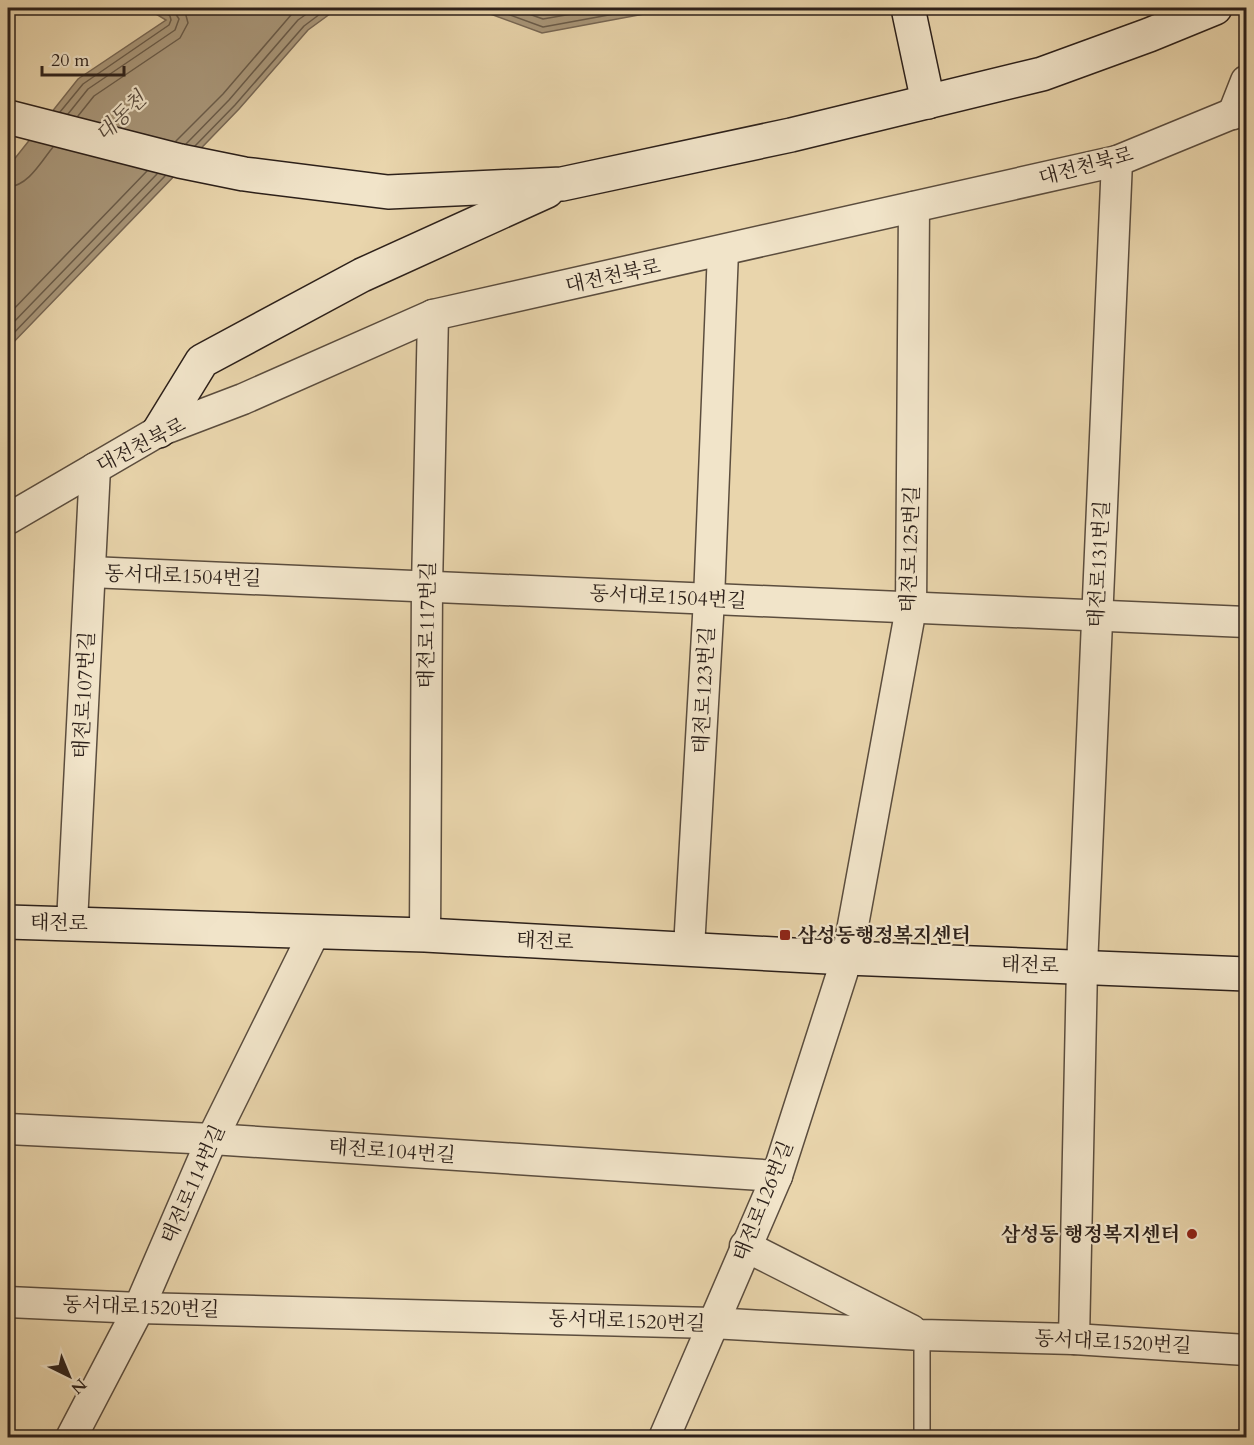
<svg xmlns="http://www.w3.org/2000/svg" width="1254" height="1445" viewBox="0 0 1254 1445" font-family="Cardo,'Noto Serif KR',serif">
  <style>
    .water { fill: #a9977a; stroke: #776754; stroke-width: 1.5 }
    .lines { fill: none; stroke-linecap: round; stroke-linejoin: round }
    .shore { stroke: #6a5c4a; stroke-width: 1.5 }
    .lane-casing { stroke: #5b4d3e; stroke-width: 18 }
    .street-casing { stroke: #5b4d3e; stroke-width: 33 }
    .secondary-casing { stroke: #2c201a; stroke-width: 36 }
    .lane { stroke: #f1e4c9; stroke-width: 15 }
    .street { stroke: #f1e4c9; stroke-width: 30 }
    .secondary { stroke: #f1e4c9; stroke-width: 33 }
    .poi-dot { fill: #8f2418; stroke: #f1e4c9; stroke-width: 2 }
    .labels { text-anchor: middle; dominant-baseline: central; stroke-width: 4.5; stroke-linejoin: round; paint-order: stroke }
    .street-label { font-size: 20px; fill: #2c201a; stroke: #f1e4c9 }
    .poi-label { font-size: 20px; font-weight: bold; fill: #2c201a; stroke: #f1e4c9; text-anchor: start }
    .water-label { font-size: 21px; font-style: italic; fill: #584a3c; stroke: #f1e4c9 }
  </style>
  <rect width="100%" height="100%" fill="#e9d5ac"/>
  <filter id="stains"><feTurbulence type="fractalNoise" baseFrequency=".00333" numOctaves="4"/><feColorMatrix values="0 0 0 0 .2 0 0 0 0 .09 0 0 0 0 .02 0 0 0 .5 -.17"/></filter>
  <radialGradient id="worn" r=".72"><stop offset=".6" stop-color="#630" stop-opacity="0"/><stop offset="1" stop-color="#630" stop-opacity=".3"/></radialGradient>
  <g class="water">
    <path d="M 146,8 L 338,8 L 308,30 L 239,109 L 8,348 L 8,167 L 78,79 L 166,20 Z"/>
    <path d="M 474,8 L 825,8 L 808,13 L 671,9 L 542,33 Z"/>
  </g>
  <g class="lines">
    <g class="shore">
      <path d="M 491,8 L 543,27 L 647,8"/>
      <path d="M 512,8 L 543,19 L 606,8"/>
      <path d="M 60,112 L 83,84 L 169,25 L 171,20 L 170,16 L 158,8"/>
      <path d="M 68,114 L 88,89 L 175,30 L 179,19 L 172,8"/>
      <path d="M 78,116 L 94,96 L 180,38 L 188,23 L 184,8"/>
      <path d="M 176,141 L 223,94 L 291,15 L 300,8"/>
      <path d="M 186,144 L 229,100 L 298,20 L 315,8"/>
      <path d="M 195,146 L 235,105 L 304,26 L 328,8"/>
      <path d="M 8,187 C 28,186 41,162 53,147"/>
      <path d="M 8,315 L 147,171"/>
      <path d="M 8,328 L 157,174"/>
      <path d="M 8,339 L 165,176"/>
    </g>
    <defs>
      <path id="lane" d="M 922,1335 L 922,1438"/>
      <g id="street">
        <path d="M 1233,114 L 1246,81"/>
        <path d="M 8,519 L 159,431 L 243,399 L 433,315 L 1117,161 L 1246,108"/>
        <path d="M 90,572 L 1246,622"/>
        <path d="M 72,923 L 95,468"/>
        <path d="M 425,935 L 427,587 L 433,315"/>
        <path d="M 689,948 L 709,599 L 723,251"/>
        <path d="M 8,1129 L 212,1139 L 777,1176"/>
        <path d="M 745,1246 L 911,1330"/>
        <path d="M 8,1302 L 139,1308 L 712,1323 L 922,1335 L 1074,1339 L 1246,1350"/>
        <path d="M 1074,1339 L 1082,967 L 1117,161"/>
        <path d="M 71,1438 L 139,1308 L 212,1139 L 315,931"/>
        <path d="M 664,1438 L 777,1176 L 847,958 L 911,608 L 914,207"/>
      </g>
      <g id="secondary">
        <path d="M 908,8 L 928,102"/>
        <path d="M 8,117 L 180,161 L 244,174 L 388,192 L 562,184 L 791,135 L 1042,74 L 1149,35 L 1215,8"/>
        <path d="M 159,431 L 202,361 L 362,275 L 547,191"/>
        <path d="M 8,922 L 425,935 L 847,958 L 1246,974"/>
      </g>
    </defs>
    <use href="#lane" class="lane-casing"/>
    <use href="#street" class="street-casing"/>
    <use href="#secondary" class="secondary-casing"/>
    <use href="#lane" class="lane"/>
    <use href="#street" class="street"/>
    <use href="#secondary" class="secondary"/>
  </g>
  <g class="poi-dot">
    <rect x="779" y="929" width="12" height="12" rx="3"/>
    <circle cx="1192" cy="1234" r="6"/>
  </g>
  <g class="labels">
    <g class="street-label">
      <text transform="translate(1086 166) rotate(-15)">대전천북로</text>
      <text transform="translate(613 276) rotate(-12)">대전천북로</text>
      <text transform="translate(141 445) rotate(-27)">대전천북로</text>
      <text transform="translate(910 549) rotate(-88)">태전로125번길</text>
      <text transform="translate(1099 564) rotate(-87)">태전로131번길</text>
      <text transform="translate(183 576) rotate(2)">동서대로1504번길</text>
      <text transform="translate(668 597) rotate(3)">동서대로1504번길</text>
      <text transform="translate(427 625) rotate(-89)">태전로117번길</text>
      <text transform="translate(704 690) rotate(-87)">태전로123번길</text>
      <text transform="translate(84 695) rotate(-87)">태전로107번길</text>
      <text transform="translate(59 923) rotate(1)">태전로</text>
      <text transform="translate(545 941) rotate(3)">태전로</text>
      <text transform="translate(1030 965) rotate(2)">태전로</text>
      <text transform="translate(392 1151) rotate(4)">태전로104번길</text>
      <text transform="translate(193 1184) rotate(-66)">태전로114번길</text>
      <text transform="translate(763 1201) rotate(-68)">태전로126번길</text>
      <text transform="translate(141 1307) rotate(2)">동서대로1520번길</text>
      <text transform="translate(627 1321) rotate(2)">동서대로1520번길</text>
      <text transform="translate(1113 1342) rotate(3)">동서대로1520번길</text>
    </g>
    <g class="poi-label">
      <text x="797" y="935">삼성동행정복지센터</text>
      <text x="1180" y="1234" text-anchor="end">삼성동 행정복지센터</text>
    </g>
    <g class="water-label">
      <text transform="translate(121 117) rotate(-44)">대동천</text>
    </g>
  </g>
  <rect width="1254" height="1445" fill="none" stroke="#e9d5ac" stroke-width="30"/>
  <rect x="9" y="9" width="1236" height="1427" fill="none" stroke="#2c201a" stroke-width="3"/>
  <rect x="15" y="15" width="1224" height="1415" fill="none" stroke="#2c201a" stroke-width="1.5"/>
  <g transform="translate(69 1376) rotate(137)" stroke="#f1e4c9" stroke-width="4.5" paint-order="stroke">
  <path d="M0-4.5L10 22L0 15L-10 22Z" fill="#2c201a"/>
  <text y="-9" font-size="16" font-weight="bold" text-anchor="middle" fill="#2c201a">N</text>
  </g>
  <path d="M42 66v9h82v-9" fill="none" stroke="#2c201a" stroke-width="3"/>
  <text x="51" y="66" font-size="18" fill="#2c201a" stroke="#f1e4c9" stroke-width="4.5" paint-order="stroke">20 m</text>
  <rect width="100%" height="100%" filter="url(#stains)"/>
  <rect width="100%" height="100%" fill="url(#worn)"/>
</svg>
